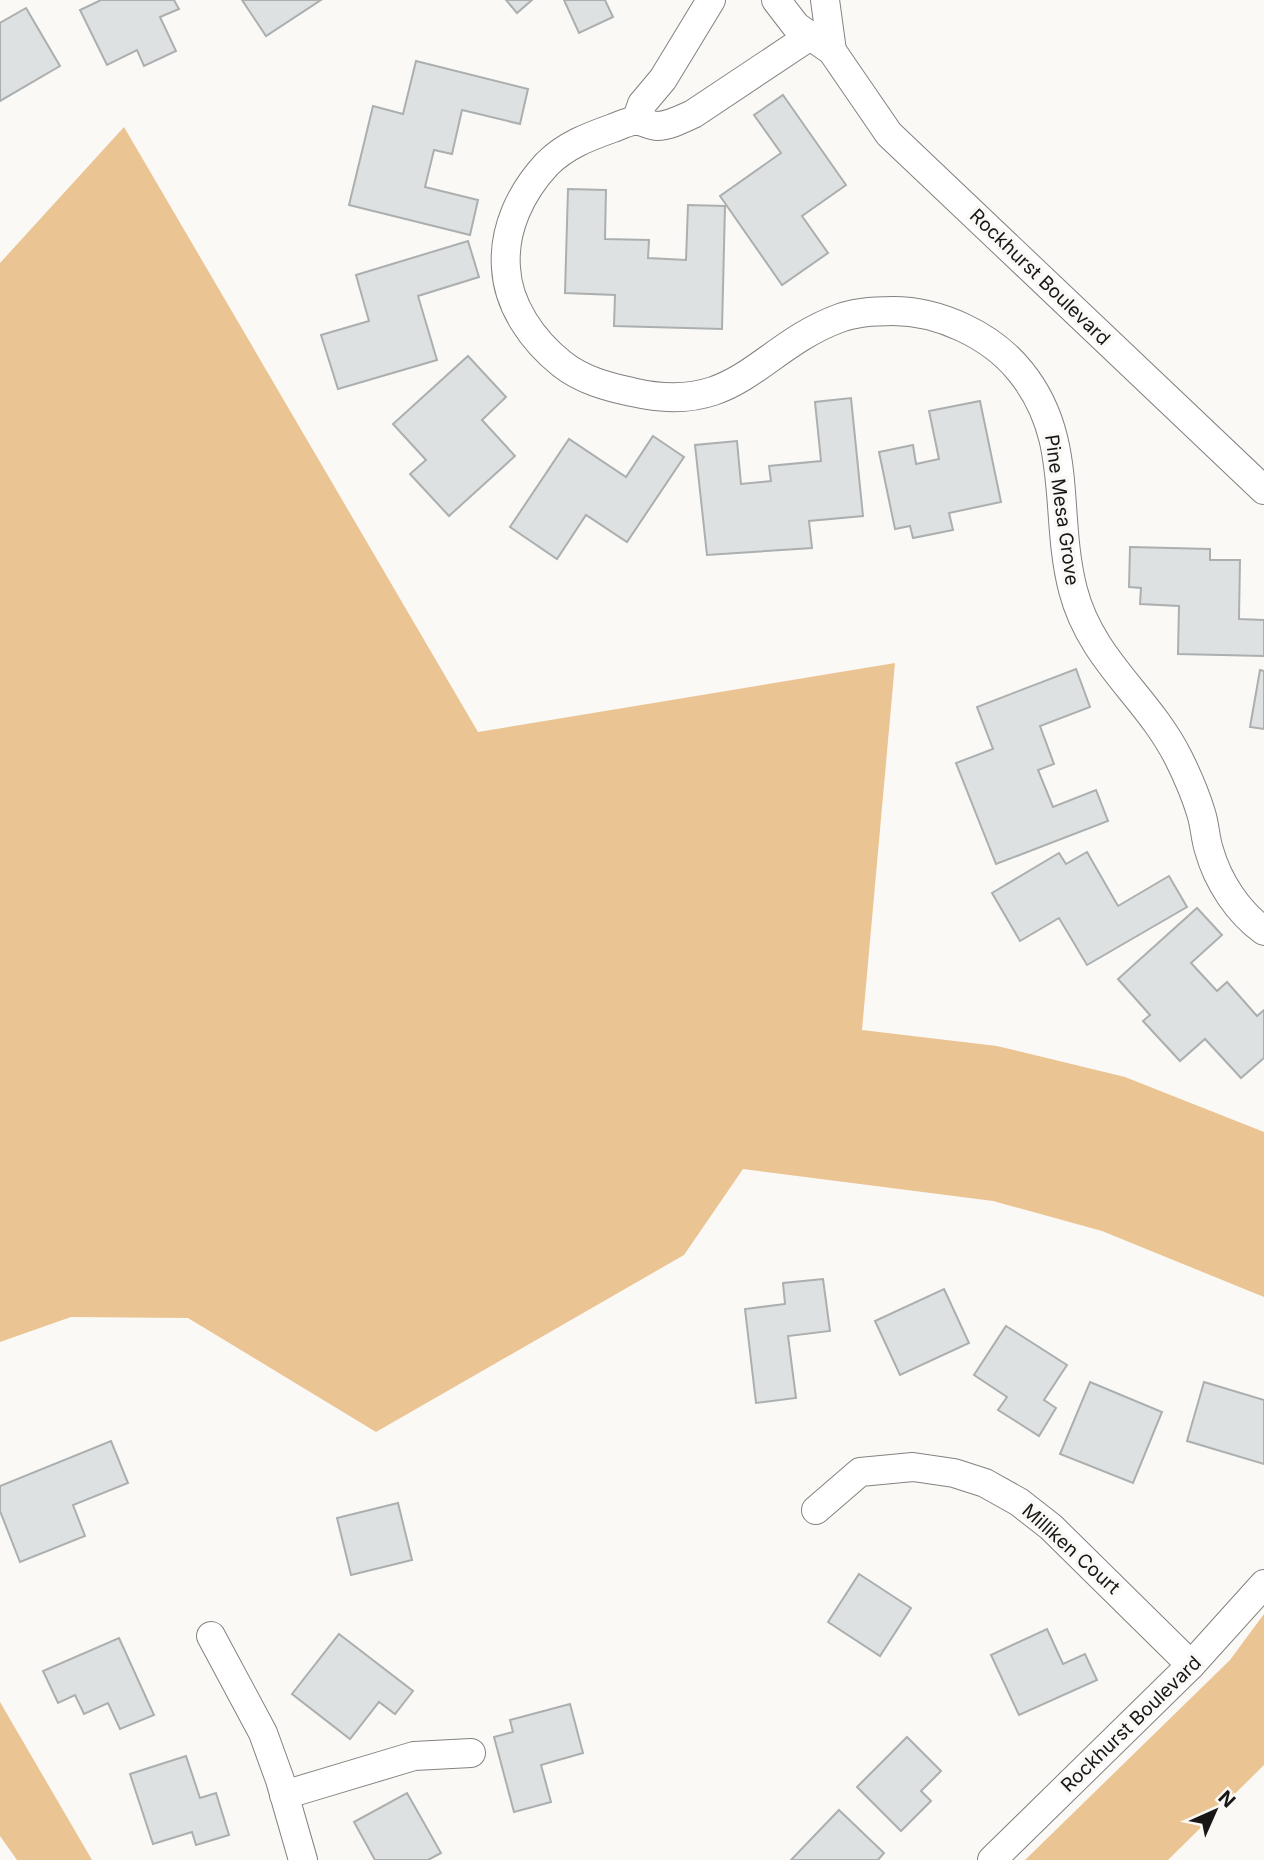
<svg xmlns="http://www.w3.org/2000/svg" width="1264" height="1860" viewBox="0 0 1264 1860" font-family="Inter,sans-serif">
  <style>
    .green { fill: #ebc494 }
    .building { fill: #dde1e1; stroke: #abafaf; stroke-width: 2 }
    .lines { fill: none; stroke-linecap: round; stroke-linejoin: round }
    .minor-casing { stroke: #848280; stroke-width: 30 }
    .minor { stroke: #fff; stroke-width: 28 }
    .labels { text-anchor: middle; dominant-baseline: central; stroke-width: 7; stroke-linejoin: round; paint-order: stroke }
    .street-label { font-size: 19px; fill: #181716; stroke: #fbf9f6 }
  </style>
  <rect width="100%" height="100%" fill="#fbf9f6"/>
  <g class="green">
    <path d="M 124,127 L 478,732 L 895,663 L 862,1030 L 997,1046 L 1125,1077 L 1264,1132 L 1264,1297 L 1102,1231 L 993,1201 L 743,1169 L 684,1255 L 376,1432 L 188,1318 L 71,1317 L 0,1342 L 0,263 Z"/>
    <path d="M 1264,1614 L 1264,1765 L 1168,1860 L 1025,1860 L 1230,1660 Z"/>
    <path d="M 0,1702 L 92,1860 L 17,1860 L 0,1836 Z"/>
  </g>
  <g class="building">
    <path d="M 101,0 L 174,0 L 179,9 L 160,17 L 176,51 L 144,66 L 137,50 L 107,65 L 80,10 Z"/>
    <path d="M 242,0 L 321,0 L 266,36 Z"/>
    <path d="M 506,0 L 532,0 L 517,13 Z"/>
    <path d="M 564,0 L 605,0 L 613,17 L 579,33 Z"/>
    <path d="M 26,8 L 60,66 L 0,101 L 0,23 Z"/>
    <path d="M 416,61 L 528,89 L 520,124 L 462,110 L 452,154 L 434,150 L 425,187 L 478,200 L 470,235 L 349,205 L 373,106 L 403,114 Z"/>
    <path d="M 783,95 L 846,185 L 802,216 L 828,253 L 782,285 L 720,196 L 781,153 L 754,115 Z"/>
    <path d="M 568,189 L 606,190 L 605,239 L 649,240 L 648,258 L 686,260 L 688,205 L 725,206 L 722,329 L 614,326 L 615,295 L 565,293 Z"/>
    <path d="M 468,241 L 479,277 L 418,296 L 437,360 L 338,389 L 321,335 L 369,321 L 356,275 Z"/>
    <path d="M 468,356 L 506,397 L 482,420 L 515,456 L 449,516 L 410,474 L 426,460 L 393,424 Z"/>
    <path d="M 851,398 L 863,516 L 809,521 L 812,548 L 707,555 L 695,445 L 737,441 L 741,484 L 771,481 L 769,466 L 821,461 L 815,402 Z"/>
    <path d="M 980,401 L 1001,502 L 949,513 L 953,530 L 913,538 L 910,526 L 895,529 L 879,452 L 913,445 L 916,464 L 939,459 L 929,411 Z"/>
    <path d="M 653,436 L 684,457 L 627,542 L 586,515 L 557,559 L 510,527 L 569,439 L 626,477 Z"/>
    <path d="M 1130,547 L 1210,549 L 1210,560 L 1240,560 L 1239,619 L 1264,620 L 1264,656 L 1178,654 L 1179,606 L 1140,604 L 1141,588 L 1129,587 Z"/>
    <path d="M 1076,669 L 1090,707 L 1040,726 L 1054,764 L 1038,770 L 1053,807 L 1096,790 L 1108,821 L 996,864 L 956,763 L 993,749 L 977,707 Z"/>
    <path d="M 1260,670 L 1264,671 L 1264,729 L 1250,727 Z"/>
    <path d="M 1087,852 L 1118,906 L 1169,876 L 1187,907 L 1087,965 L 1059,918 L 1020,941 L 992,893 L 1059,853 L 1066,864 Z"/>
    <path d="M 1197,908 L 1222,935 L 1191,963 L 1217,991 L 1227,982 L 1257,1016 L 1264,1010 L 1264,1058 L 1241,1078 L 1205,1039 L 1180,1061 L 1143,1021 L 1150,1015 L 1118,979 Z"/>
    <path d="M 823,1279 L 830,1331 L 788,1336 L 796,1398 L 756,1403 L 745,1309 L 785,1304 L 783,1283 Z"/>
    <path d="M 944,1289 L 969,1343 L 900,1375 L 875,1321 Z"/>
    <path d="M 1006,1326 L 1067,1365 L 1044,1400 L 1056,1408 L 1039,1436 L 998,1410 L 1007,1397 L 974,1375 Z"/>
    <path d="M 1090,1382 L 1162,1412 L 1133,1483 L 1060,1454 Z"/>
    <path d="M 1204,1382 L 1264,1400 L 1264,1464 L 1187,1441 Z"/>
    <path d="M 111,1441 L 128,1483 L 73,1505 L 85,1536 L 20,1562 L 0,1511 L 0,1486 Z"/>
    <path d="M 398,1503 L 412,1560 L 351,1575 L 337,1518 Z"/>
    <path d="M 859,1574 L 911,1608 L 880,1656 L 828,1622 Z"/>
    <path d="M 1047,1629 L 1063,1664 L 1085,1654 L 1097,1680 L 1019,1715 L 991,1655 Z"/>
    <path d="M 339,1634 L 413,1691 L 395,1714 L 379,1702 L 350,1739 L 292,1694 Z"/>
    <path d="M 119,1638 L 154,1715 L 120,1729 L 108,1703 L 84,1714 L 75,1695 L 58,1703 L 43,1671 Z"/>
    <path d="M 570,1704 L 583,1753 L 541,1765 L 551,1802 L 514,1812 L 494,1737 L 513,1732 L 510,1720 Z"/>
    <path d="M 907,1737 L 941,1771 L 921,1791 L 931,1801 L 901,1831 L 857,1787 Z"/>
    <path d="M 186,1756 L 200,1798 L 216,1793 L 229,1835 L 196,1845 L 192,1832 L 153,1844 L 130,1774 Z"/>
    <path d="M 407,1793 L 441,1853 L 428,1860 L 375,1860 L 354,1822 Z"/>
    <path d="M 839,1810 L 884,1853 L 878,1860 L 791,1860 Z"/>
  </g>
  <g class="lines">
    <defs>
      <g id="minor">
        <path d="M 776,0 L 796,26 L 832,51 L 889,134 L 1264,490"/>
        <path d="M 825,0 L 832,51"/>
        <path d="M 810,36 L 693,114 C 682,119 669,126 657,126 C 650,126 642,120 635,121 C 628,121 619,126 613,128 C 588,137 566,145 547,164 C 521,192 503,229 506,268 C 508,306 533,341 562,364 C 582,380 608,387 632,392 C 737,417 758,348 840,318 C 856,312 875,311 893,311 C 939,311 991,335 1020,371 C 1075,438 1053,513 1073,590 C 1091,660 1147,696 1178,757 C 1187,775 1195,793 1201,813 C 1205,825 1205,838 1209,850 C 1218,882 1238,912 1264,931"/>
        <path d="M 636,121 L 642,104 L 663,79 L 711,0"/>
        <path d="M 816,1510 L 860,1472 L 913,1467 L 954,1473 L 985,1483 L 1019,1502 L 1051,1527 L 1191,1665"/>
        <path d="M 211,1636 L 263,1733 L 280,1780 L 303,1860"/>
        <path d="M 284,1795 L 414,1756 L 471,1753"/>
        <path d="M 992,1860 L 1191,1665 L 1264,1584"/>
      </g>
    </defs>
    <use href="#minor" class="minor-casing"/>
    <use href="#minor" class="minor"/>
  </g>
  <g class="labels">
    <g class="street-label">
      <text transform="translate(1040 277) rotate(44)">Rockhurst Boulevard</text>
      <text transform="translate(1062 510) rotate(82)">Pine Mesa Grove</text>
      <text transform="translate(1071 1549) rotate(42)">Milliken Court</text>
      <text transform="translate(1131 1724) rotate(-44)">Rockhurst Boulevard</text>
    </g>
  </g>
  <g transform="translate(1215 1811) rotate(45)" stroke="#fbf9f6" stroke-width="5" paint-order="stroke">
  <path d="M0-5L12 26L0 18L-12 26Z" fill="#181716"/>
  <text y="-10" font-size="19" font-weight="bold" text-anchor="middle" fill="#181716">N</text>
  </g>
</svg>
